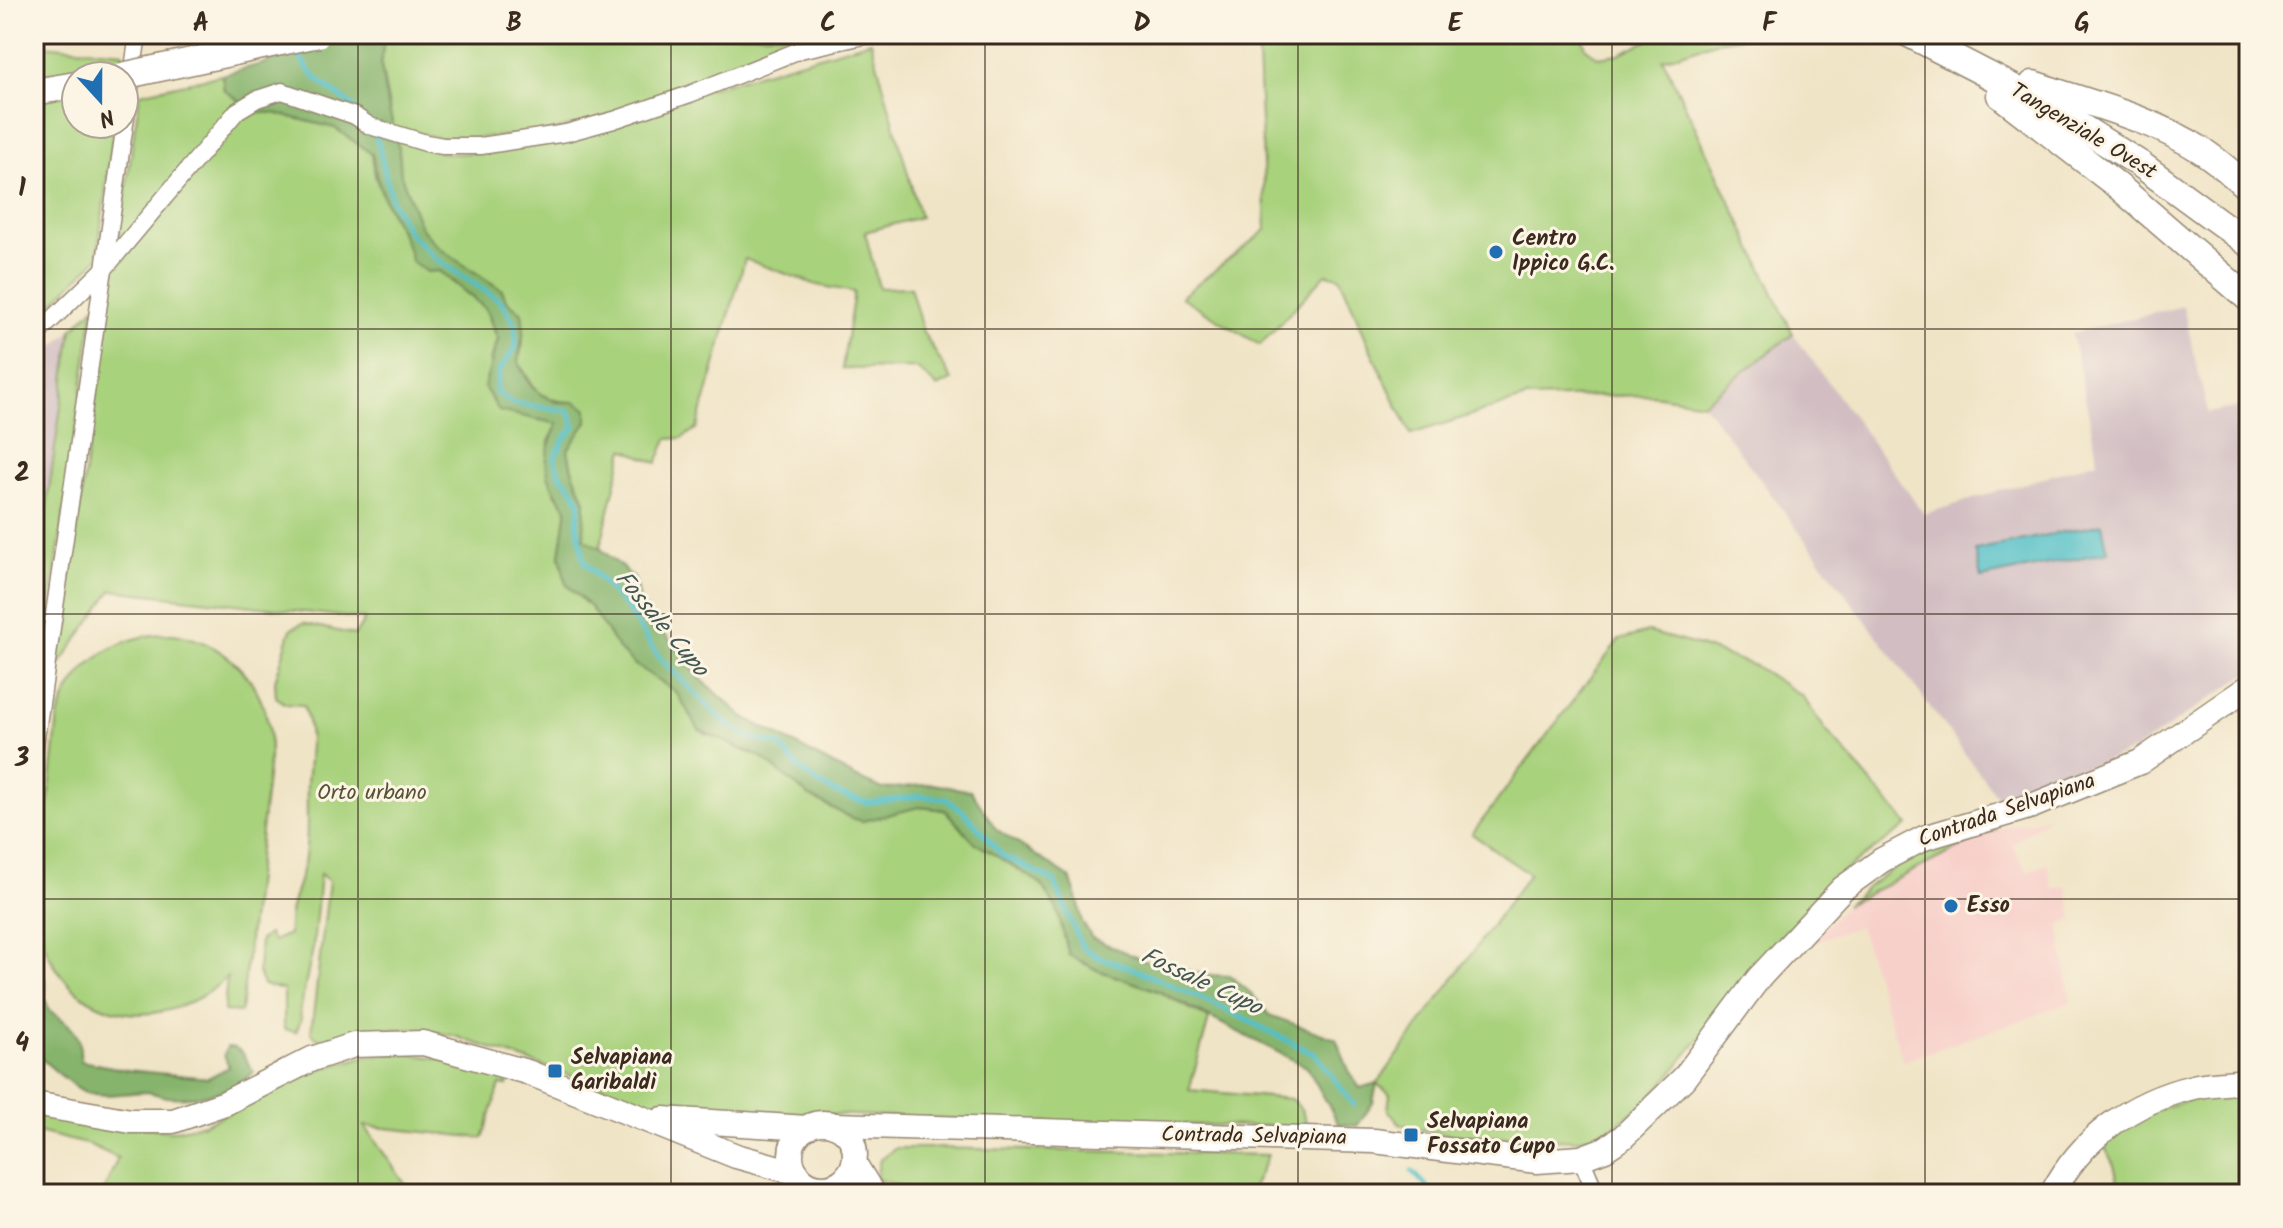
<svg xmlns="http://www.w3.org/2000/svg" width="2283" height="1228" viewBox="0 0 2283 1228" font-family="Kalam,sans-serif">
  <style>
    .built { fill: #f7d0ca }
    .industrial { fill: #d2bec2 }
    .green { fill: #a9d27d; stroke: #727e4e; stroke-width: 2 }
    .forest { fill: #86b46c; stroke: #606f45; stroke-width: 2 }
    .water { fill: #51bfc8; stroke: #467473; stroke-width: 2 }
    .lines { fill: none; stroke-linecap: round; stroke-linejoin: round }
    .stream { stroke: #51bfc8; stroke-width: 5 }
    .minor-casing { stroke: #968772; stroke-width: 19 }
    .secondary-casing { stroke: #968772; stroke-width: 27 }
    .primary-casing { stroke: #968772; stroke-width: 29 }
    .minor { stroke: #fff; stroke-width: 16 }
    .secondary { stroke: #fff; stroke-width: 24 }
    .primary { stroke: #fff; stroke-width: 26 }
    .primary-bridge-casing { stroke: #968772; stroke-width: 29; stroke-linecap: butt }
    .primary-bridge { stroke: #fff; stroke-width: 26 }
    .grid { fill: none; stroke: #3b2a1e; stroke-width: 2; stroke-opacity: 0.55 }
    .poi-dot { fill: #1f6fb2; stroke: #fcf5e5; stroke-width: 3 }
    .labels { text-anchor: middle; dominant-baseline: central; stroke-width: 6; stroke-linejoin: round; paint-order: stroke }
    .street-label { font-size: 22px; fill: #3b2a1e; stroke: #fcf5e5 }
    .poi-label { font-size: 22px; font-weight: bold; fill: #3b2a1e; stroke: #fcf5e5; text-anchor: start }
    .park-label { font-size: 22px; fill: #565436; stroke: #fcf5e5 }
    .water-label { font-size: 24px; font-style: italic; fill: #425751; stroke: #fcf5e5 }
    .neatline { fill: none; stroke: #3b2a1e; stroke-width: 3 }
    .grid-label { font-size: 26px; text-anchor: middle; font-weight: bold; fill: #3b2a1e }
  </style>
  <rect width="100%" height="100%" fill="#fcf5e5"/>
  <filter id="ink" filterUnits="userSpaceOnUse"><feTurbulence type="fractalNoise" baseFrequency=".0125" numOctaves="2"/><feDisplacementMap in="SourceGraphic" scale="16" xChannelSelector="R" yChannelSelector="G"/><feConvolveMatrix kernelMatrix="1 2 1 2 8 2 1 2 1" color-interpolation-filters="sRGB"/></filter>
  <filter id="wash" filterUnits="userSpaceOnUse"><feTurbulence type="fractalNoise" baseFrequency=".006" numOctaves="4" result="noise"/><feDisplacementMap in="SourceGraphic" scale="32" xChannelSelector="R" yChannelSelector="G"/><feGaussianBlur stdDeviation="1.8" result="paint"/><feColorMatrix in="noise" values="0 0 0 0 0 0 0 0 0 0 0 0 0 0 0 0 0 1.4 0 .05"/><feComposite in="paint" operator="in"/></filter>
  <g filter="url(#wash)">
    <rect width="100%" height="100%" fill="#f0e4c6"/>
    <path class="built" d="M 2049,817 L 2012,845 L 2028,872 L 2048,863 L 2052,889 L 2067,886 L 2073,920 L 2059,924 L 2071,1003 L 1903,1061 L 1859,926 L 1811,943 L 1846,905 L 1996,829 Z"/>
    <g class="industrial">
      <path d="M 2183,306 L 2208,413 L 2249,405 L 2249,672 L 2135,750 L 1998,798 L 1703,403 L 1793,334 L 1924,514 L 2098,461 L 2072,333 Z"/>
      <path d="M 72,330 L 34,593 L 34,364 Z"/>
    </g>
    <g class="green">
      <path d="M 34,34 L 50,34 L 41,45 L 123,52 L 120,76 L 76,76 L 76,124 L 114,124 L 97,259 L 34,322 Z"/>
      <path d="M 391,34 L 839,34 L 597,119 L 542,133 L 450,140 L 393,128 L 381,65 L 384,36 Z"/>
      <path d="M 1257,34 L 1581,34 L 1586,48 L 1598,57 L 1619,54 L 1661,34 L 1760,34 L 1718,41 L 1663,59 L 1793,334 L 1703,403 L 1652,395 L 1526,398 L 1411,434 L 1373,355 L 1340,277 L 1326,274 L 1260,345 L 1181,297 L 1266,230 Z"/>
      <path d="M 871,41 L 920,217 L 865,232 L 879,288 L 910,287 L 923,332 L 952,380 L 937,387 L 917,368 L 842,369 L 854,292 L 817,285 L 745,259 L 697,428 L 682,438 L 667,439 L 657,463 L 624,449 L 600,548 L 584,539 L 583,521 L 568,450 L 575,402 C 538,402 535,389 518,361 L 523,344 L 522,313 L 506,300 L 502,290 L 458,261 L 438,247 L 421,228 L 401,175 L 396,139 L 439,152 L 457,154 L 496,150 Z"/>
      <path d="M 222,75 L 224,90 L 255,112 L 274,113 L 335,128 L 372,154 L 375,176 L 387,206 L 410,248 L 485,308 L 498,340 L 490,360 L 532,417 L 558,424 L 549,441 L 554,492 L 567,508 L 560,556 L 566,584 L 591,608 L 618,648 L 634,664 L 676,692 L 705,734 L 719,737 L 734,747 L 761,757 L 809,796 L 851,818 L 863,821 L 919,807 L 945,810 L 974,842 L 1040,883 L 1057,909 L 1069,955 L 1097,970 L 1158,991 L 1209,1019 L 1189,1090 L 1291,1099 L 1301,1109 L 1308,1127 L 1039,1122 L 666,1108 L 455,1036 C 398,1023 374,1029 319,1040 L 311,1033 L 329,881 L 320,874 L 313,948 L 300,1010 L 301,1019 L 296,1032 L 284,1029 L 284,990 L 263,985 L 258,973 L 260,940 L 268,934 L 273,941 L 289,934 C 287,906 298,890 304,863 C 309,837 306,809 307,783 C 309,757 314,730 303,705 L 286,704 L 276,697 L 275,681 L 291,629 L 303,623 L 355,635 L 365,619 L 112,590 L 56,670 L 140,93 Z"/>
      <path d="M 94,307 L 34,717 L 34,593 L 72,330 Z"/>
      <path d="M 1648,632 L 1700,646 L 1755,666 L 1802,696 L 1825,729 L 1908,825 L 1844,871 L 1779,939 L 1672,1073 L 1640,1108 L 1607,1130 L 1577,1140 L 1450,1135 L 1409,1127 L 1399,1123 L 1388,1110 L 1390,1094 L 1377,1084 L 1529,874 L 1472,834 L 1619,640 Z"/>
      <path d="M 174,634 C 233,644 271,690 270,750 L 241,1012 L 224,1011 L 227,977 C 150,1048 43,1012 37,905 L 58,717 C 74,663 118,633 174,634 Z"/>
      <path d="M 1996,829 L 1846,905 C 1889,868 1938,834 1996,829 Z"/>
      <path d="M 403,1053 L 436,1058 L 508,1078 L 507,1086 L 500,1085 L 483,1138 L 365,1126 L 412,1194 L 102,1194 L 118,1158 L 90,1145 L 34,1131 L 34,1113 L 171,1131 L 204,1124 L 254,1101 L 293,1080 L 323,1068 L 367,1056 Z"/>
      <path d="M 2249,1087 L 2249,1194 L 2121,1194 L 2114,1165 L 2103,1144 C 2145,1106 2195,1097 2249,1087 Z"/>
      <path d="M 896,1148 L 932,1148 L 1268,1155 L 1250,1194 L 927,1194 L 876,1179 L 880,1159 Z"/>
    </g>
    <g class="forest">
      <path d="M 270,34 L 384,34 L 381,65 L 385,94 L 399,150 L 401,175 L 421,228 L 438,247 L 458,261 L 502,290 L 506,300 L 522,313 L 524,330 L 518,361 L 529,383 L 542,395 L 557,402 L 575,402 L 587,409 L 587,422 L 568,450 L 571,467 L 585,501 L 584,539 L 600,548 L 634,578 L 640,602 L 675,647 L 703,681 L 744,717 L 857,778 L 883,789 L 933,784 L 971,791 L 996,829 L 1070,878 L 1079,903 L 1082,922 L 1092,938 L 1150,963 L 1209,975 L 1230,976 L 1252,994 L 1269,1015 L 1336,1039 L 1350,1073 L 1360,1088 L 1377,1083 L 1373,1103 L 1357,1126 L 1339,1124 L 1307,1067 L 1158,991 L 1097,970 L 1069,955 L 1057,909 L 1040,883 L 974,842 L 945,810 L 919,807 L 863,821 L 851,818 L 809,796 L 761,757 L 699,730 L 676,692 L 634,664 L 618,648 L 591,608 L 566,584 L 560,556 L 567,508 C 543,479 540,458 558,424 L 499,411 L 484,387 L 498,340 L 491,320 L 485,308 L 440,271 L 427,272 L 411,261 C 409,242 397,227 389,209 C 380,191 375,174 372,154 L 335,128 L 274,113 L 255,112 L 224,90 L 222,75 L 269,62 L 278,49 Z"/>
      <path d="M 34,957 L 46,984 L 45,998 L 49,1010 C 59,1016 75,1028 79,1040 C 81,1047 79,1053 81,1061 L 127,1070 L 208,1078 L 229,1067 L 224,1055 L 227,1047 C 244,1046 244,1061 254,1071 C 236,1093 196,1099 168,1097 C 160,1096 153,1092 144,1092 C 126,1093 107,1097 88,1093 C 76,1090 45,1062 34,1052 Z"/>
    </g>
    <path class="water" d="M 2102,524 L 2108,552 L 1981,578 L 1975,550 Z"/>
    <g class="lines">
      <g class="stream">
        <path d="M 296,49 C 303,63 310,74 323,84 C 335,94 348,100 357,112"/>
        <path d="M 370,130 L 377,139 L 392,202 L 409,233 L 436,259 L 501,301 L 515,324 L 516,347 L 499,371 L 496,392 L 512,403 L 569,411 L 575,427 L 564,439 L 554,459 L 560,475 L 573,489 L 580,504 L 577,523 L 584,561 L 627,609 L 658,656 L 722,720 L 748,737 L 779,745 L 798,767 L 818,783 L 841,795 L 868,803 L 921,796 L 946,799 L 964,812 L 1003,856 L 1054,881 L 1082,947 L 1100,958 L 1129,967 L 1217,1005 L 1316,1055 L 1354,1105"/>
        <path d="M 1412,1171 L 1434,1194"/>
      </g>
    </g>
  </g>
  <g filter="url(#ink)">
    <g class="lines">
      <defs>
        <g id="minor">
          <path d="M 34,337 L 106,267 L 237,111 L 257,99 L 282,91 L 355,116 L 370,126 L 426,143 L 443,146 L 481,146 L 566,133 L 614,120 L 690,94 L 800,50 L 873,34"/>
          <path d="M 34,752 L 138,34"/>
          <path d="M 1581,1158 L 1595,1191 L 1599,1194"/>
        </g>
        <g id="secondary">
          <path d="M 34,1104 L 131,1121 L 173,1121 L 225,1103 L 312,1059 L 354,1045 L 423,1043 L 527,1072 L 736,1156 L 797,1173"/>
          <path d="M 663,1119 L 807,1128"/>
          <circle cx="823" cy="1155" r="32"/>
          <path d="M 834,1125 L 1374,1141 L 1537,1161 L 1581,1158 L 1605,1149 L 1623,1137 L 1684,1078 L 1758,979 L 1842,889 L 1882,860 L 1924,838 L 2032,806 L 2140,762 L 2249,687"/>
          <path d="M 854,1163 L 873,1194"/>
          <path d="M 2052,1194 C 2081,1138 2131,1102 2193,1087 C 2211,1083 2231,1083 2249,1081"/>
        </g>
        <g id="primary">
          <path d="M 1909,34 L 2043,103 L 2140,164 L 2249,244"/>
          <path d="M 2033,84 C 2090,104 2149,117 2201,150 C 2218,161 2234,175 2249,189"/>
          <path d="M 34,92 L 76,85"/>
          <path d="M 2000,95 L 2118,186 L 2249,299"/>
        </g>
      </defs>
      <use href="#minor" class="minor-casing"/>
      <use href="#secondary" class="secondary-casing"/>
      <use href="#primary" class="primary-casing"/>
      <use href="#minor" class="minor"/>
      <use href="#secondary" class="secondary"/>
      <use href="#primary" class="primary"/>
      <defs>
        <path id="primary-bridge" d="M 122,76 L 318,34"/>
      </defs>
      <use href="#primary-bridge" class="primary-bridge-casing"/>
      <use href="#primary-bridge" class="primary-bridge"/>
    </g>
  </g>
  <path class="grid" d="M 358,34 L 358,1194M 671,34 L 671,1194M 985,34 L 985,1194M 1298,34 L 1298,1194M 1612,34 L 1612,1194M 1925,34 L 1925,1194M 34,329 L 2249,329M 34,614 L 2249,614M 34,899 L 2249,899"/>
  <g class="poi-dot">
    <circle cx="1496" cy="252" r="8"/>
    <circle cx="1951" cy="906" r="8"/>
    <rect x="547" y="1063" width="16" height="16" rx="4"/>
    <rect x="1403" y="1127" width="16" height="16" rx="4"/>
  </g>
  <g class="labels">
    <g class="street-label">
      <text transform="translate(2083 132) rotate(31)">Tangenziale Ovest</text>
      <text transform="translate(2007 811) rotate(-19)">Contrada Selvapiana</text>
      <text transform="translate(1254 1137) rotate(1)">Contrada Selvapiana</text>
    </g>
    <g class="poi-label">
      <text x="1512" y="239">Centro<tspan x="1512" dy="25">Ippico G.C.</tspan></text>
      <text x="1967" y="906">Esso</text>
      <text x="571" y="1058">Selvapiana<tspan x="571" dy="25">Garibaldi</tspan></text>
      <text x="1427" y="1122">Selvapiana<tspan x="1427" dy="25">Fossato Cupo</tspan></text>
    </g>
    <g class="park-label">
      <text x="372" y="793">Orto urbano</text>
    </g>
    <g class="water-label">
      <text transform="translate(661 624) rotate(50)">Fossale Cupo</text>
      <text transform="translate(1201 982) rotate(25)">Fossale Cupo</text>
    </g>
  </g>
  <rect width="2283" height="1228" fill="none" stroke="#fcf5e5" stroke-width="88"/>
  <g transform="translate(100 100) rotate(159)"><circle r="38" fill="#fcf5e5" stroke="#afa495" stroke-width="2"/>
  <path d="M0-6L14 30L0 20L-14 30Z" fill="#1f6fb2"/>
  <text y="-12" font-size="22" font-weight="bold" text-anchor="middle" fill="#3b2a1e">N</text>
  </g>
  <rect x="44" y="44" width="2195" height="1140" class="neatline"/>
  <g class="grid-label">
    <text x="201" y="31">A</text>
    <text x="514" y="31">B</text>
    <text x="828" y="31">C</text>
    <text x="1142" y="31">D</text>
    <text x="1455" y="31">E</text>
    <text x="1769" y="31">F</text>
    <text x="2082" y="31">G</text>
    <text x="22" y="196">1</text>
    <text x="22" y="481">2</text>
    <text x="22" y="766">3</text>
    <text x="22" y="1051">4</text>
  </g>
</svg>
